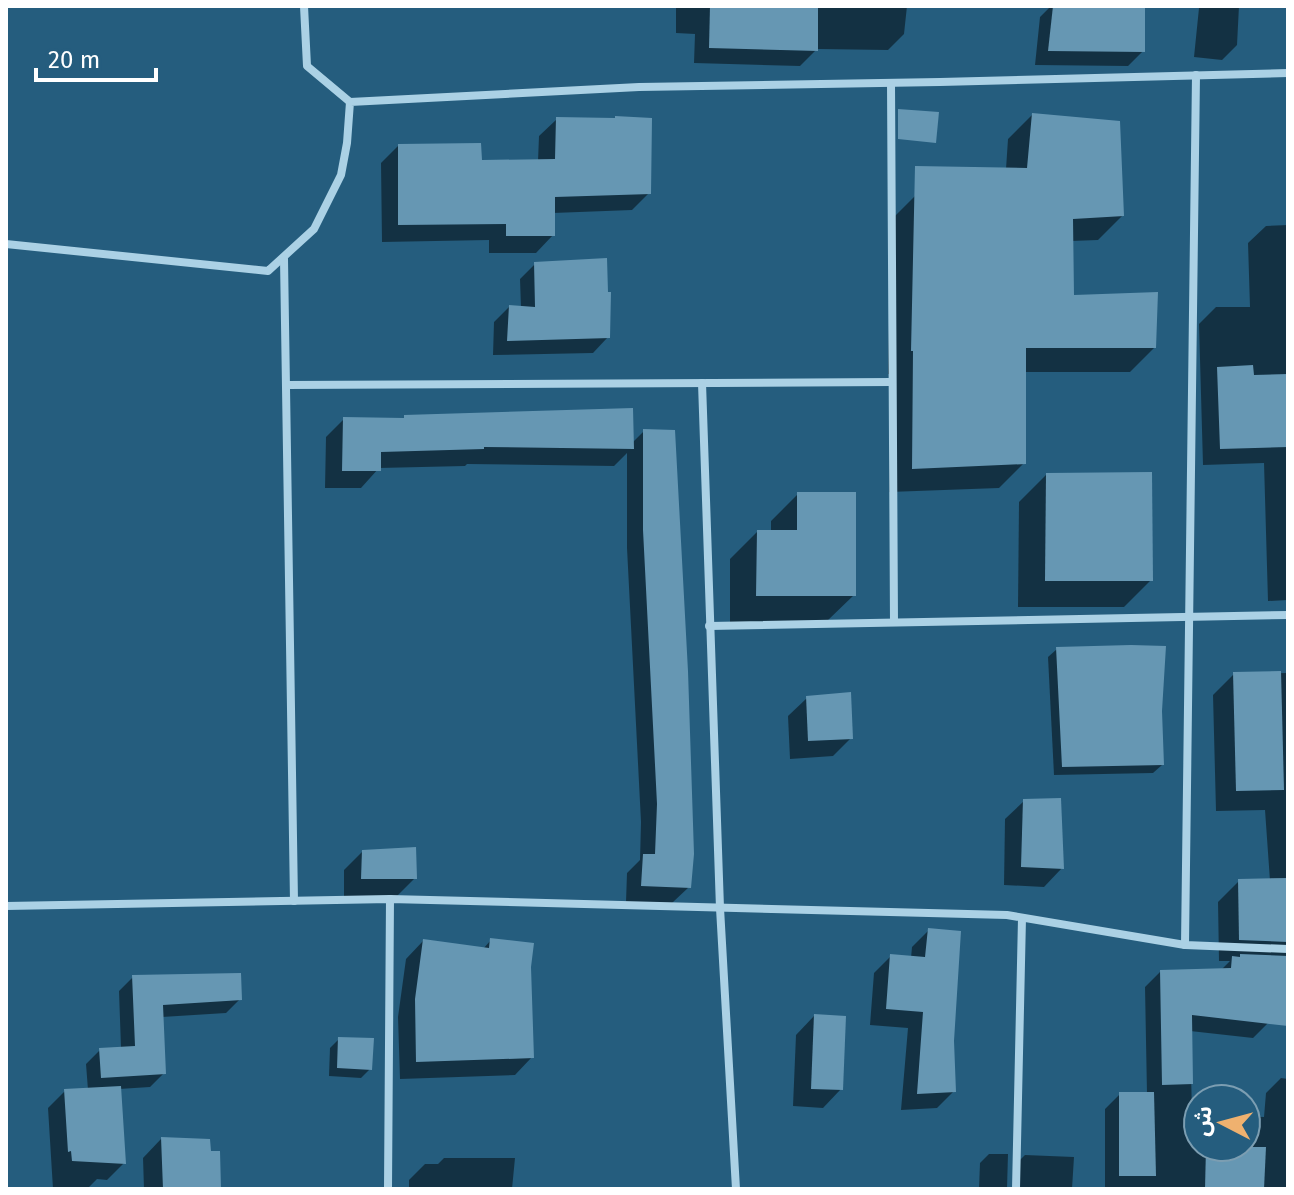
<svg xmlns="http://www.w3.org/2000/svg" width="1294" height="1195" viewBox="0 0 1294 1195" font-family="'Fira Sans','Noto Sans Arabic',sans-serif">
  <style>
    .shadow { fill: #0007 }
    .building { fill: #6697b3 }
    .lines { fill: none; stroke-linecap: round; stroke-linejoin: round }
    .street { stroke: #abd1e5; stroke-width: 8 }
  </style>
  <rect width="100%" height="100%" fill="#255d7e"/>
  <g class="shadow">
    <path d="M 676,6 L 907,6 L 904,34 L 888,50 L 817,49 L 800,66 L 694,63 L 695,34 L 676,33 Z"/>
    <path d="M 1051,6 L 1239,6 L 1237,45 L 1222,60 L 1194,57 L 1199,8 L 1143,8 L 1143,51 L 1128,66 L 1035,65 L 1040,17 Z"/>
    <path d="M 1032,115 L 1122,216 L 1098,240 L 1071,241 L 1072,297 L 1154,348 L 1130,372 L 1024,372 L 1024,463 L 999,488 L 889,492 L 890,374 L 888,374 L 891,220 L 915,196 L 1006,169 L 1008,139 Z"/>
    <path d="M 557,119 L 649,193 L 632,210 L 553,213 L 553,235 L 536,253 L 489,253 L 489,240 L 382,242 L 381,163 L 398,146 L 480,162 L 538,161 L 539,136 Z"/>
    <path d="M 1288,225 L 1288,600 L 1268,601 L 1264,463 L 1203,465 L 1199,324 L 1216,307 L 1250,307 L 1248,243 L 1266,226 Z"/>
    <path d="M 535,264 L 608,337 L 593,353 L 493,355 L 494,322 L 509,307 L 521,308 L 520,279 Z"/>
    <path d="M 405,417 L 632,443 L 644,431 L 689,887 L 672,903 L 626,902 L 627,873 L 640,860 L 641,822 L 627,548 L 627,453 L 614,466 L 467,464 L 465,466 L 379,468 L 361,488 L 325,488 L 326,437 L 344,419 L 402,420 Z"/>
    <path d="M 1046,475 L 1151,580 L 1124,607 L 1018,607 L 1019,502 Z"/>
    <path d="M 798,494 L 854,595 L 826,622 L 730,622 L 730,559 L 757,532 L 771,532 L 771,521 Z"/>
    <path d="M 1057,649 L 1160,711 L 1162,765 L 1153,773 L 1054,775 L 1048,657 Z"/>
    <path d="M 1288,673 L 1288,956 L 1268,1023 L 1253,1038 L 1190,1031 L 1192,1113 L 1198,1114 L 1198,1147 L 1246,1147 L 1246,1116 L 1264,1117 L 1266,1093 L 1281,1078 L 1288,1079 L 1288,1189 L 1105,1189 L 1105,1109 L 1120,1094 L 1147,1094 L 1145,987 L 1160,972 L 1221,970 L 1230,961 L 1219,961 L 1218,902 L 1239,881 L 1270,881 L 1265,810 L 1216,811 L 1213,695 L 1234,674 Z"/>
    <path d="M 807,698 L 851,738 L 833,756 L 790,759 L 788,716 Z"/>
    <path d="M 1024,801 L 1062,868 L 1044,887 L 1004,885 L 1005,819 Z"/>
    <path d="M 362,852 L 415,878 L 396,897 L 344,897 L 344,870 Z"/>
    <path d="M 929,930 L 952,1041 L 954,1091 L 937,1108 L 901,1110 L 908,1028 L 870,1025 L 874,973 L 891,956 L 911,958 L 912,947 Z"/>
    <path d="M 491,940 L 529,967 L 532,1057 L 515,1075 L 400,1079 L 398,1017 L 406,959 L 423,941 L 483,949 Z"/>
    <path d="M 133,977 L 240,999 L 226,1013 L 162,1017 L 164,1073 L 150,1087 L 119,1089 L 124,1163 L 107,1180 L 97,1179 L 87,1189 L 53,1189 L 48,1108 L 65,1091 L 88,1090 L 86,1064 L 100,1050 L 121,1048 L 119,991 Z"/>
    <path d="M 814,1016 L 841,1089 L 823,1108 L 793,1106 L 796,1035 Z"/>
    <path d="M 339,1039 L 370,1069 L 361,1078 L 329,1076 L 330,1048 Z"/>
    <path d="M 161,1139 L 219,1189 L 144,1189 L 143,1158 Z"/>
    <path d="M 989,1154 L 1008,1154 L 1007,1189 L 979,1189 L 980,1163 Z"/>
    <path d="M 1025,1155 L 1074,1157 L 1072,1189 L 1015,1189 L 1016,1164 Z"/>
    <path d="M 444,1158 L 515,1158 L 512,1189 L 409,1189 L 409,1180 L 425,1164 L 438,1164 Z"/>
  </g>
  <g class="building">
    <path d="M 710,6 L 818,6 L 818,51 L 709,48 Z"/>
    <path d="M 1053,6 L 1145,6 L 1145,52 L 1048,51 Z"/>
    <path d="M 898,109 L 939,112 L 936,143 L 898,139 Z"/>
    <path d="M 1032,113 L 1120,121 L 1124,216 L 1073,219 L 1074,295 L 1158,292 L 1156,348 L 1026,348 L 1026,464 L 912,469 L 913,351 L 911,351 L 915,166 L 1027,168 Z"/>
    <path d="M 615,116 L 652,118 L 651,194 L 555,197 L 555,236 L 506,236 L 506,224 L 398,225 L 398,144 L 481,143 L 482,160 L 555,159 L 556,117 L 615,118 Z"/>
    <path d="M 607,258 L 608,292 L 611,292 L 610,338 L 507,341 L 509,305 L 535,307 L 534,262 Z"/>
    <path d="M 1253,365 L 1254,375 L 1288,374 L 1288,447 L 1220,449 L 1217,367 Z"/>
    <path d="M 633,408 L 634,449 L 484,447 L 484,449 L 381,452 L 381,471 L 342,471 L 343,417 L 404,418 L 404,415 Z"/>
    <path d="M 643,429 L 675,430 L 688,671 L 694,854 L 691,888 L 641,886 L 643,854 L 655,854 L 657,804 L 643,530 Z"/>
    <path d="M 1152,472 L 1153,581 L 1045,581 L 1046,473 Z"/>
    <path d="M 797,492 L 856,492 L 856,596 L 756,596 L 757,530 L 797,530 Z"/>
    <path d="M 1131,645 L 1166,646 L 1162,711 L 1164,765 L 1062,767 L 1056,647 Z"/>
    <path d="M 1281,671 L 1284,790 L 1236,791 L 1233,672 Z"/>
    <path d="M 851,692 L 853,739 L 808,741 L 806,696 Z"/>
    <path d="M 1061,798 L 1064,869 L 1021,867 L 1023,799 Z"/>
    <path d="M 416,847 L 417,879 L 361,879 L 362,850 Z"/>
    <path d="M 1288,878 L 1288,942 L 1239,940 L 1238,879 Z"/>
    <path d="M 928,928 L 961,931 L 954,1041 L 956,1092 L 917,1094 L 923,1012 L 886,1009 L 890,954 L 925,957 Z"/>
    <path d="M 490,938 L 534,943 L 531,967 L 534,1058 L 416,1062 L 415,999 L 423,939 L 489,948 Z"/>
    <path d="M 1240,954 L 1288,956 L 1288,1026 L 1192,1015 L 1193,1084 L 1162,1085 L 1160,970 L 1231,968 L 1232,956 L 1240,957 Z"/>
    <path d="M 241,973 L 242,1000 L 163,1005 L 166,1074 L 101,1078 L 99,1048 L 135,1046 L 132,975 Z"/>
    <path d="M 814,1014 L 846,1016 L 843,1090 L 811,1089 Z"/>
    <path d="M 338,1037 L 374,1038 L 372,1070 L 337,1068 Z"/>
    <path d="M 121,1086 L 126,1164 L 72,1161 L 71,1151 L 68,1152 L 64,1089 Z"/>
    <path d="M 1119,1092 L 1154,1092 L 1156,1176 L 1119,1176 Z"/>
    <path d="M 161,1137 L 210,1139 L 211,1151 L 220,1151 L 221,1189 L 163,1189 Z"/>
    <path d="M 1206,1147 L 1266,1147 L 1264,1189 L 1205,1189 Z"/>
  </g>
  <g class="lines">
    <g class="street">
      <path d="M 304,6 L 307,66 L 350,102"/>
      <path d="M 891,83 L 894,622"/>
      <path d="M 6,244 L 268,271 L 314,229 L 341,175 L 347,143 L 350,102 L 639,87 L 940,82 L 1288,73"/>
      <path d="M 284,259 L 294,901"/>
      <path d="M 702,383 L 720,908 L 736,1189"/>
      <path d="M 286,385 L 892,382"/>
      <path d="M 709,626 L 1288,615"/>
      <path d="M 6,906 L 390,899 L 1007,915 L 1185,945 L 1288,949"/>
      <path d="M 1185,945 L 1196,75"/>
      <path d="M 388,1189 L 390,899"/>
      <path d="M 1016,1189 L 1022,918"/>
    </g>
  </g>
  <rect width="1294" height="1195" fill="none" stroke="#ffffff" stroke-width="16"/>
  <g transform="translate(1222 1123) rotate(276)"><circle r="38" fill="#255d7e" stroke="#7c9eb2" stroke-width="2"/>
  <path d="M0-6L14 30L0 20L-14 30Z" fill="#efb16f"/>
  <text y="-12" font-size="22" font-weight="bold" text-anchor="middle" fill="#ffffff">ش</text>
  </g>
  <path d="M36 68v12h120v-12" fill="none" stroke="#ffffff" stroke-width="4"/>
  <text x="48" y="68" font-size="24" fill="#ffffff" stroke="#255d7e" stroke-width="6" paint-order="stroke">20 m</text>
</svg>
